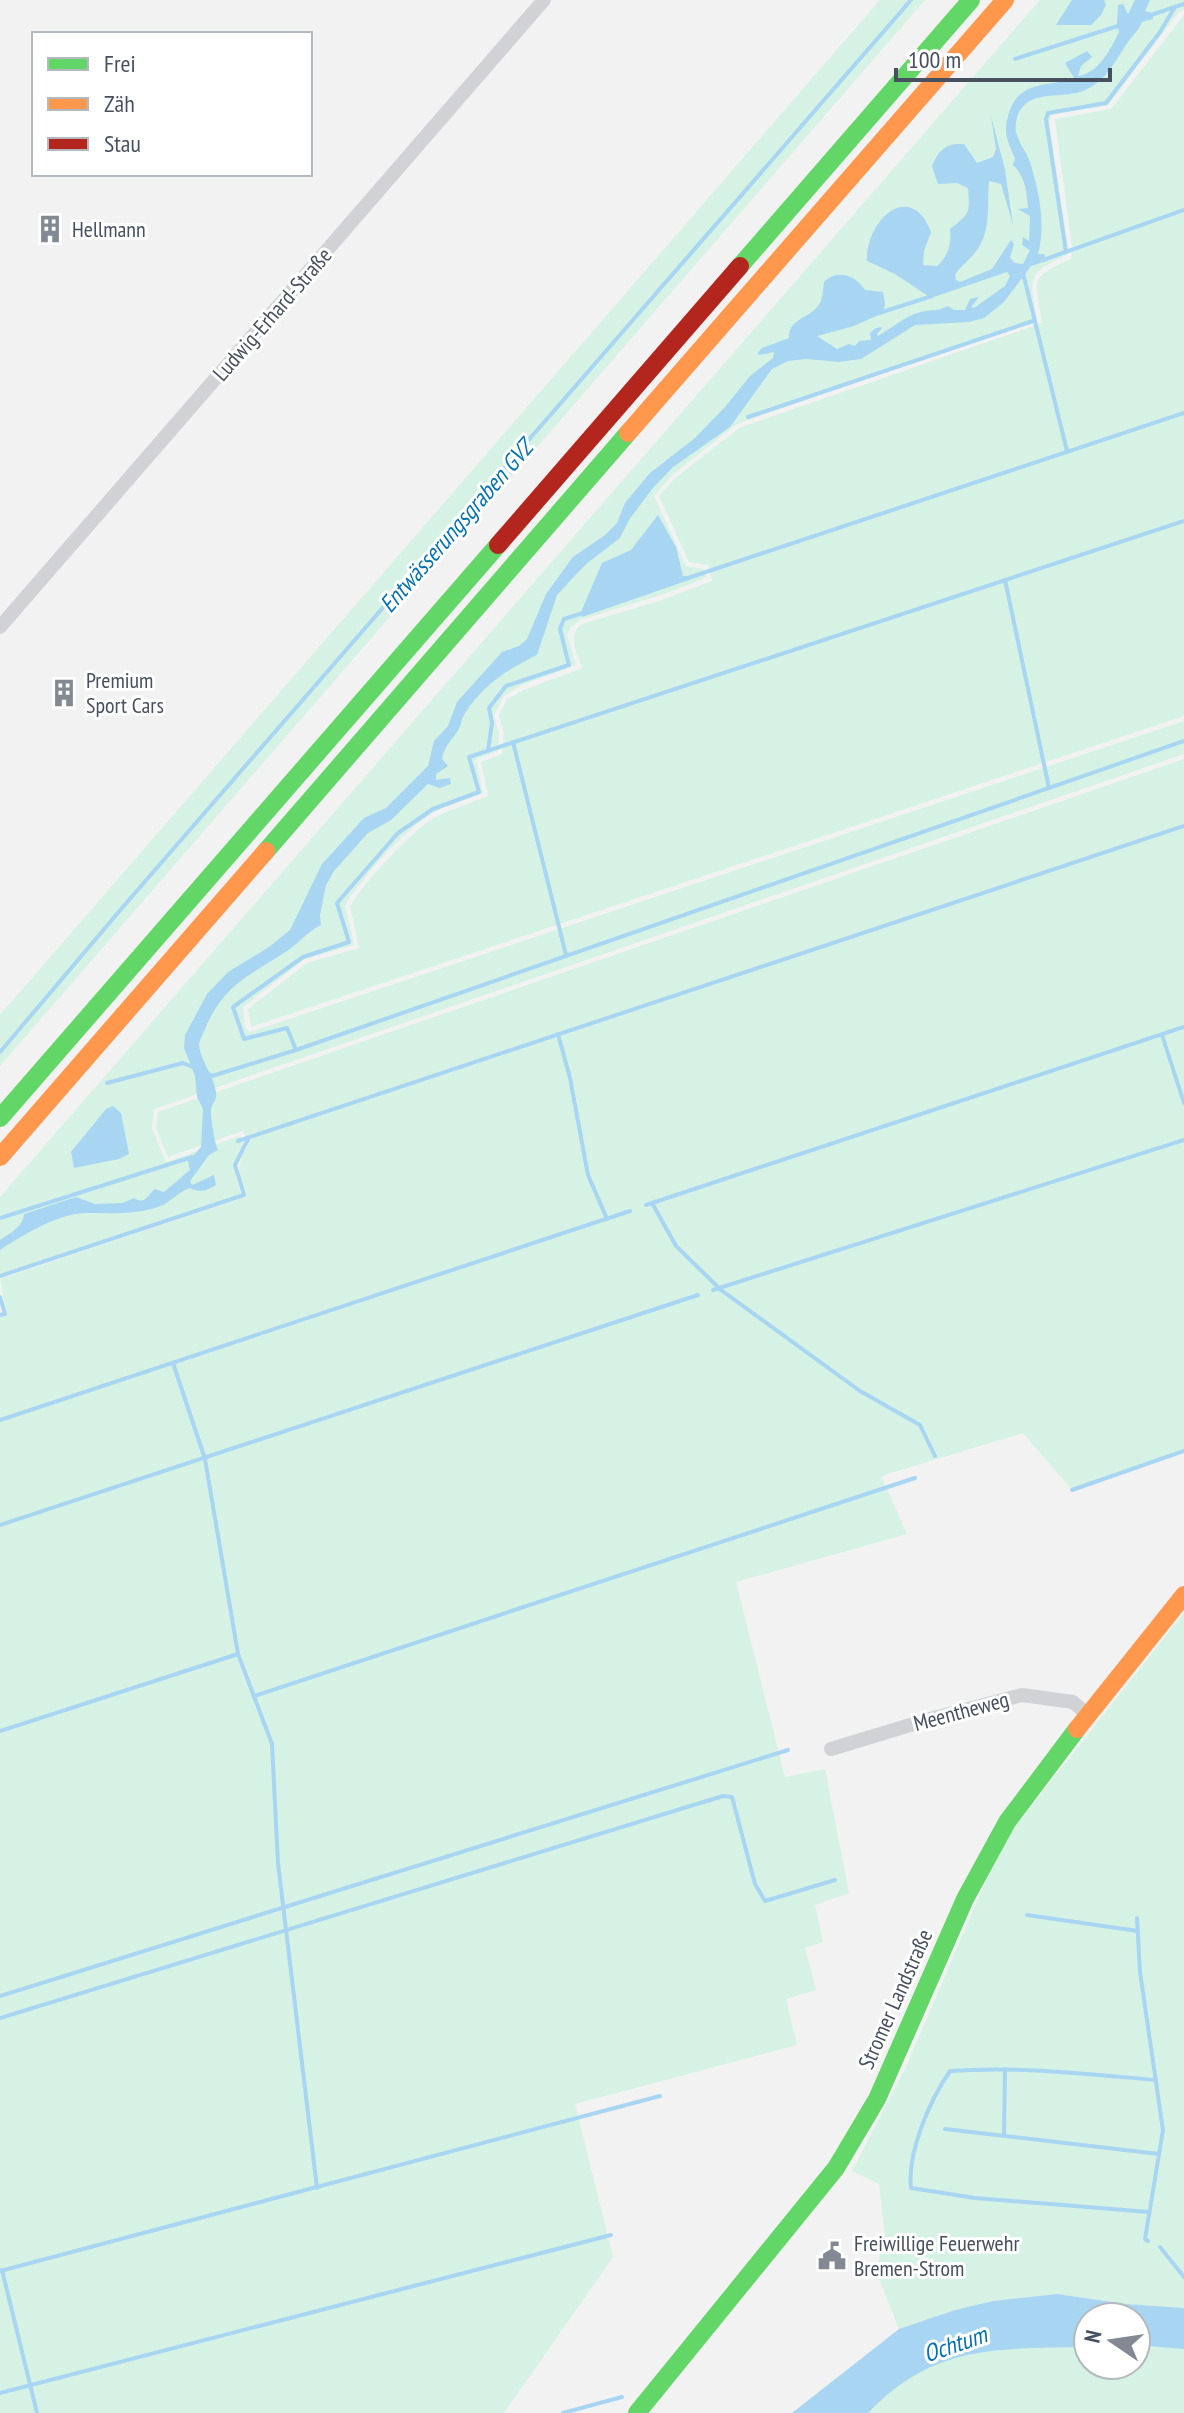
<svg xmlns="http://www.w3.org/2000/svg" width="1184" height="2413" viewBox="0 0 1184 2413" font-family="'PT Sans Narrow',sans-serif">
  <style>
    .green { fill: #d5f2e5; fill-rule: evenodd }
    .water { fill: #a8d5f1 }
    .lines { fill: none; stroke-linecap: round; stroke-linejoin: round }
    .stream { stroke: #a8d5f1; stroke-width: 4 }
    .street { stroke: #d0d2d5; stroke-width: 14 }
    .fast { stroke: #63d668; stroke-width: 18 }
    .slow { stroke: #ff974d; stroke-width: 18 }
    .jam { stroke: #b3261e; stroke-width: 18 }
    .labels { text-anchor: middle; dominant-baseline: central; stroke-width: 6; stroke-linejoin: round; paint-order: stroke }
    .poi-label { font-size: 22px; fill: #47505f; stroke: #fff; text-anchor: start }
    .street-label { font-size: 22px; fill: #47505f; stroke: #fff }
    .water-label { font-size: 24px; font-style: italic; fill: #0572b4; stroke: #fff }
  </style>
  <rect width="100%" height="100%" fill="#f2f2f2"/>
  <g class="green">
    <path d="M 880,0 L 925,0 L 0,1066 L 0,1015 Z"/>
    <path d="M 1040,0 L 1184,0 L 1184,10 L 1179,12 L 1108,105 L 1051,115 L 1049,123 L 1068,247 L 1067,255 C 1025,274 1030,278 1037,320 L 737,424 L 672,475 L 654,496 L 686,566 L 704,569 L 706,578 L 658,596 L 580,620 L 571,627 L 567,635 L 576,665 L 522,685 L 504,696 L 494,715 L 499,734 L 498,751 L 476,759 L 483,793 C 466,800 446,805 431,814 C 403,831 362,878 345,905 L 354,945 L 305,959 L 243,1007 L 245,1027 L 250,1032 L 1184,721 L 1184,754 L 154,1109 L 152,1128 L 166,1162 L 240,1136 L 243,1144 C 232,1164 234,1173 241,1194 L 0,1275 L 0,1197 Z"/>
    <path d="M 1184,15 L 1184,716 L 251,1027 L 248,1009 L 307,963 L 359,948 L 350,906 C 365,882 411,830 436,817 C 452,809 471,803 488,796 L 481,762 L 502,754 L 504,733 L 499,715 L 507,699 L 524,690 L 582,668 C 577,652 566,636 582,624 L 659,601 L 712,581 L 708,565 L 689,562 L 659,496 L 674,479 L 739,428 L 1042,323 C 1036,280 1027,278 1071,259 L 1072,247 L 1055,119 L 1111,109 Z"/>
    <path d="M 1184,759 L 1184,1451 L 1072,1490 L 1023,1433 L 881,1476 L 907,1534 L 736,1582 L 785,1777 L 825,1769 L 849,1893 L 815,1905 L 823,1942 L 805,1948 L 816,1990 L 786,1999 L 797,2045 L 575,2104 L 613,2257 L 504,2413 L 0,2413 L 0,1318 L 7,1315 L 0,1279 L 246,1197 C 239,1173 235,1168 248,1145 L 243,1131 L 168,1157 L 156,1128 L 158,1112 Z"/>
    <path d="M 1184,1613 L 1184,2308 L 1126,2304 L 1057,2294 L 993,2301 L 955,2310 L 899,2329 L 876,2271 L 885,2237 L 879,2184 L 852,2171 L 906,2067 L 984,1885 L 1010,1833 Z"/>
    <path d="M 1009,2311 L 1184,2319 L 1184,2413 L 820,2413 ZM 1088,2317 L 1136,2317 L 1136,2365 L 1088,2365 Z"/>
  </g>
  <g class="water">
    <path d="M 1072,0 L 1104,0 L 1106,5 L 1101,15 L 1091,25 L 1056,25 Z"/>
    <path d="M 1135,0 L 1150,0 L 1145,11 L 1152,13 L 1153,19 L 1142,22 C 1139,31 1133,34 1128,42 C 1115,61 1106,82 1083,91 C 1059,100 1023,87 1016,122 C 1013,137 1026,150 1030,162 C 1039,192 1046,223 1038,254 L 1044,254 L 1046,261 L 1031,266 L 1004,302 L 984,318 L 969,322 L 915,325 L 861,359 L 839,362 L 806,359 L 788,361 L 772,369 L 730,427 L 673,467 L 652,489 L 629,520 L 620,538 L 586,564 L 557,595 L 537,655 C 507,670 482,685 464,715 C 461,720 461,727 457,732 C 450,742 444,747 442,759 L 448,766 L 436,774 L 436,780 L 450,778 L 451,784 L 440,788 L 428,784 L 391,820 L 368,833 L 334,871 L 326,885 L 320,915 L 321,925 C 307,932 300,942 287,951 C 249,976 224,984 205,1029 C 203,1034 199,1041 199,1046 C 202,1063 213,1075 216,1092 C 217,1100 213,1102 211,1109 C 210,1116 215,1145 218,1150 L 209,1155 L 190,1181 L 192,1185 L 214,1175 L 216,1185 C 206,1191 201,1193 190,1188 C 178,1192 170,1203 158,1207 C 135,1215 109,1213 85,1213 C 57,1214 23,1235 0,1250 L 0,1240 C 10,1233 23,1227 24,1214 L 76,1197 L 95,1204 L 123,1203 L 134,1198 C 145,1206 148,1194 155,1189 L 164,1192 L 190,1170 L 187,1157 L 193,1156 L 201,1147 L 203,1109 L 197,1097 L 195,1076 L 184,1048 L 185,1035 L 207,994 L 228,972 L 269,947 L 290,930 L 322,864 L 364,818 L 386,808 L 428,766 L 434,741 L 448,726 L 457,702 L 502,652 L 519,646 L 527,639 L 546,594 L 573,557 L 605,535 L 617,523 L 625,503 L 650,473 L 695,438 L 725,407 L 750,376 L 773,358 L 774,352 L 759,355 L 758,353 L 762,348 L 789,338 C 788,317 813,319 821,301 C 823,295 823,288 824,282 C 837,269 855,275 865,290 L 883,292 L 885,304 L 883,313 L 854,326 L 817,336 L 837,349 L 849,344 L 855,346 L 859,341 L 871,340 L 870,333 L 876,328 L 883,327 L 877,334 L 878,336 C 892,328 905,316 921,312 C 931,309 938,312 948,306 L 954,310 L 965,310 L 970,299 L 979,297 L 971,307 L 974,308 L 1005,286 L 1010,276 L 1007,272 L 931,298 L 895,274 L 867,261 C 865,222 910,178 931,232 L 924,251 L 923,265 L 937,266 C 948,257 952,243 950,229 C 970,213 970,214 968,188 L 957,183 L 938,184 L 932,166 C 939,150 945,143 964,144 L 977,163 L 993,157 L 996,149 L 991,116 L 1005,170 L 1013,225 L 1001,184 L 989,181 C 987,202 991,226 980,245 C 974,257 962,264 955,275 L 956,280 L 960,282 L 992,269 L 1011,240 L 1014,244 L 1010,258 L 1015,263 L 1023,264 L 1030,250 L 1022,245 L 1023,237 L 1029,241 L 1030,216 L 1018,209 L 1028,208 C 1027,193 1025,175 1013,165 L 1015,158 C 1008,143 1003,133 1008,116 C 1018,79 1046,88 1074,78 L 1065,63 L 1087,51 L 1092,57 L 1081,66 L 1078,76 C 1099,73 1110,50 1119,32 L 1117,24 L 1118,5 L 1123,4 L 1128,14 Z"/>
    <path d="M 658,515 L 676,547 L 683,576 L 688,576 L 689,580 L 582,617 L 581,612 L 602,563 L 631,550 Z"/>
    <path d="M 113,1106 L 121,1113 L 129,1154 L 119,1159 L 74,1168 L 71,1152 L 106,1109 Z"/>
    <path d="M 1057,2294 L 1126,2304 L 1184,2308 L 1184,2349 L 1136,2345 L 1136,2317 L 1088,2317 L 1088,2347 C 999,2349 934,2343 868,2413 L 792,2413 L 899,2329 L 955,2310 L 993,2301 Z"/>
  </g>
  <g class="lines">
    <g class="stream">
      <path d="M 1148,16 L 1184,4"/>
      <path d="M 1015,59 L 1121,25"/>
      <path d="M 1066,252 L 1046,119 L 1048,113 L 1106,103 L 1160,32 L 1175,7"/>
      <path d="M 1043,260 L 1184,210"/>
      <path d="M 1023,273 L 1067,451"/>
      <path d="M 879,313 L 932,296"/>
      <path d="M 748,417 L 1033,321"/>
      <path d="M 685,579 L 1184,413"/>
      <path d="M 1005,580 L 1049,788"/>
      <path d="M 513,742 L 566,955"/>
      <path d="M 488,750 L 492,723 L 489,708 L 506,686 L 569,665 L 560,629 L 564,619 L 586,612"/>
      <path d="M 558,1034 L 570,1078 L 588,1175 L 607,1219"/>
      <path d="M 1162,1035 L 1184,1103"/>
      <path d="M 296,1050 L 287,1028 L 244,1039 L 233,1007 L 303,957 L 349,942 L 337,903 L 398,833 L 433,809 L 479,792 L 469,757 L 1184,521"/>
      <path d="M 0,1052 L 128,901 L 911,0"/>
      <path d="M 207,1073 L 212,1076 L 296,1050 L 1184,741"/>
      <path d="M 107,1083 L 183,1063 L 195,1068"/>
      <path d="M 238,1141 L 1184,826"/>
      <path d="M 652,1203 L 676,1246 L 721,1290 L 860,1391 L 920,1425 L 935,1456"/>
      <path d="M 646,1205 L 1184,1027"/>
      <path d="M 0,1218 L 192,1157"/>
      <path d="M 0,1276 L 244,1195 L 235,1165 L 248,1139"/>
      <path d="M 713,1290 L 1184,1140"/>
      <path d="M 0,1297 L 5,1314 L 0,1315"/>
      <path d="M 173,1363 L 205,1459 L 238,1654 L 272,1744 L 278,1863 L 317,2188"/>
      <path d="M 0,1420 L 630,1211"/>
      <path d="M 1072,1490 L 1184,1451"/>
      <path d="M 0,1525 L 698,1295"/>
      <path d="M 254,1696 L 915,1478"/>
      <path d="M 0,1731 L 238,1654"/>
      <path d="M 1027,1915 L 1138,1931"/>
      <path d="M 1137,1918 L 1140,1972 L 1163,2130 L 1145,2239 L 1148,2241"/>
      <path d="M 0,1996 L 788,1750"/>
      <path d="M 0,2018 L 723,1796 L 732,1797 L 755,1884 L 765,1901 L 835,1880"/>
      <path d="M 945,2129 L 1159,2154"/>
      <path d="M 1004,2136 L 1005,2069"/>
      <path d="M 1149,2212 L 975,2198 L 911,2188 C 907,2152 930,2100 950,2071 C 1019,2066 1088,2074 1156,2080"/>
      <path d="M 1160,2247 L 1184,2277"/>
      <path d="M 2,2270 L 37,2413"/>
      <path d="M 0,2271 L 660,2096"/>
      <path d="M 0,2393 L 611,2235"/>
      <path d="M 563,2413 L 622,2397"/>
    </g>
    <g class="street">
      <path d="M 0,627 L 544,0"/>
      <path d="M 831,1749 L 930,1719 L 1022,1695 L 1073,1702 L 1088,1715"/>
    </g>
    <g class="fast">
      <path d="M 740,266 L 971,0"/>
      <path d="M 266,851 L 628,433"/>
      <path d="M 0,1118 L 498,545"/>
      <path d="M 637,2413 L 836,2168 L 877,2099 L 965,1899 L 1007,1822 L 1077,1729"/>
    </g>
    <g class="slow">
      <path d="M 628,433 L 1005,0"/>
      <path d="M 0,1157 L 266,851"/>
      <path d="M 1077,1729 L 1184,1595"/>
    </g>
    <path class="jam" d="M 498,545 L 740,266"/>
  </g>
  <defs>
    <symbol id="building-bare" viewBox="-9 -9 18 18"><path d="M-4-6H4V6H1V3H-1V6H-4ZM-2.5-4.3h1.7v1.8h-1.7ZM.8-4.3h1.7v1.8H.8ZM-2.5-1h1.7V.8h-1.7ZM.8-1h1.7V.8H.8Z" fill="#838992" stroke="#fff" stroke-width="2.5" paint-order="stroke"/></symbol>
    <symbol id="civic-bare" viewBox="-9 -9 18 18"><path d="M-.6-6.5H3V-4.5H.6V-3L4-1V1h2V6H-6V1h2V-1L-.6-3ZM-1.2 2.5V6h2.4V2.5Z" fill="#838992" stroke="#fff" stroke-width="2.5" paint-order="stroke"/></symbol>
  </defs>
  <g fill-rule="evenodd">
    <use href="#building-bare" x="30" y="209" width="40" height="40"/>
    <use href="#building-bare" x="44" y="673" width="40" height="40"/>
    <use href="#civic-bare" x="812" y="2236" width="40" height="40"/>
  </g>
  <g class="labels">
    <g class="poi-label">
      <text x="72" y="229">Hellmann</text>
      <text x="86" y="680">Premium<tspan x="86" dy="25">Sport Cars</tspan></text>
      <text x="854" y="2243">Freiwillige Feuerwehr<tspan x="854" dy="25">Bremen-Strom</tspan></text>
    </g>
    <g class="street-label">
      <text transform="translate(272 314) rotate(-49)">Ludwig-Erhard-Straße</text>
      <text transform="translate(961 1711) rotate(-15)">Meentheweg</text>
      <text transform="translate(895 1999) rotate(-66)">Stromer Landstraße</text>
    </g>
    <g class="water-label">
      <text transform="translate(456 526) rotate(-49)">Entwässerungsgraben GVZ</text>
      <text transform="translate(955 2344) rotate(-19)">Ochtum</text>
    </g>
  </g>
  <rect x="32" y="32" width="280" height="144" fill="#ffffff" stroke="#b5b9bf" stroke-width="2"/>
  <rect x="48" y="58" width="40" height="12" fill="#63d668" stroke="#b5b9bf" stroke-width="2"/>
  <text x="104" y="72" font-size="24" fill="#47505f">Frei</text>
  <rect x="48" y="98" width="40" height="12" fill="#ff974d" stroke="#b5b9bf" stroke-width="2"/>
  <text x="104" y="112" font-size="24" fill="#47505f">Zäh</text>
  <rect x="48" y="138" width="40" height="12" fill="#b3261e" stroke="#b5b9bf" stroke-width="2"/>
  <text x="104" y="152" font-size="24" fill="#47505f">Stau</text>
  <g transform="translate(1112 2341) rotate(283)"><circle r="38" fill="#ffffff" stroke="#b5b9bf" stroke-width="2"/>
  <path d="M0-6L14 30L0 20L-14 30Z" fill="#838992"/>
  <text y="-12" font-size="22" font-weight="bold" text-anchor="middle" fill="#47505f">N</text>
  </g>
  <path d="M896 68v12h214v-12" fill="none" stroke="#47505f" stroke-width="4"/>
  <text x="908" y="68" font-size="24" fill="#47505f" stroke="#ffffff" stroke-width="6" paint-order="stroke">100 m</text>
</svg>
